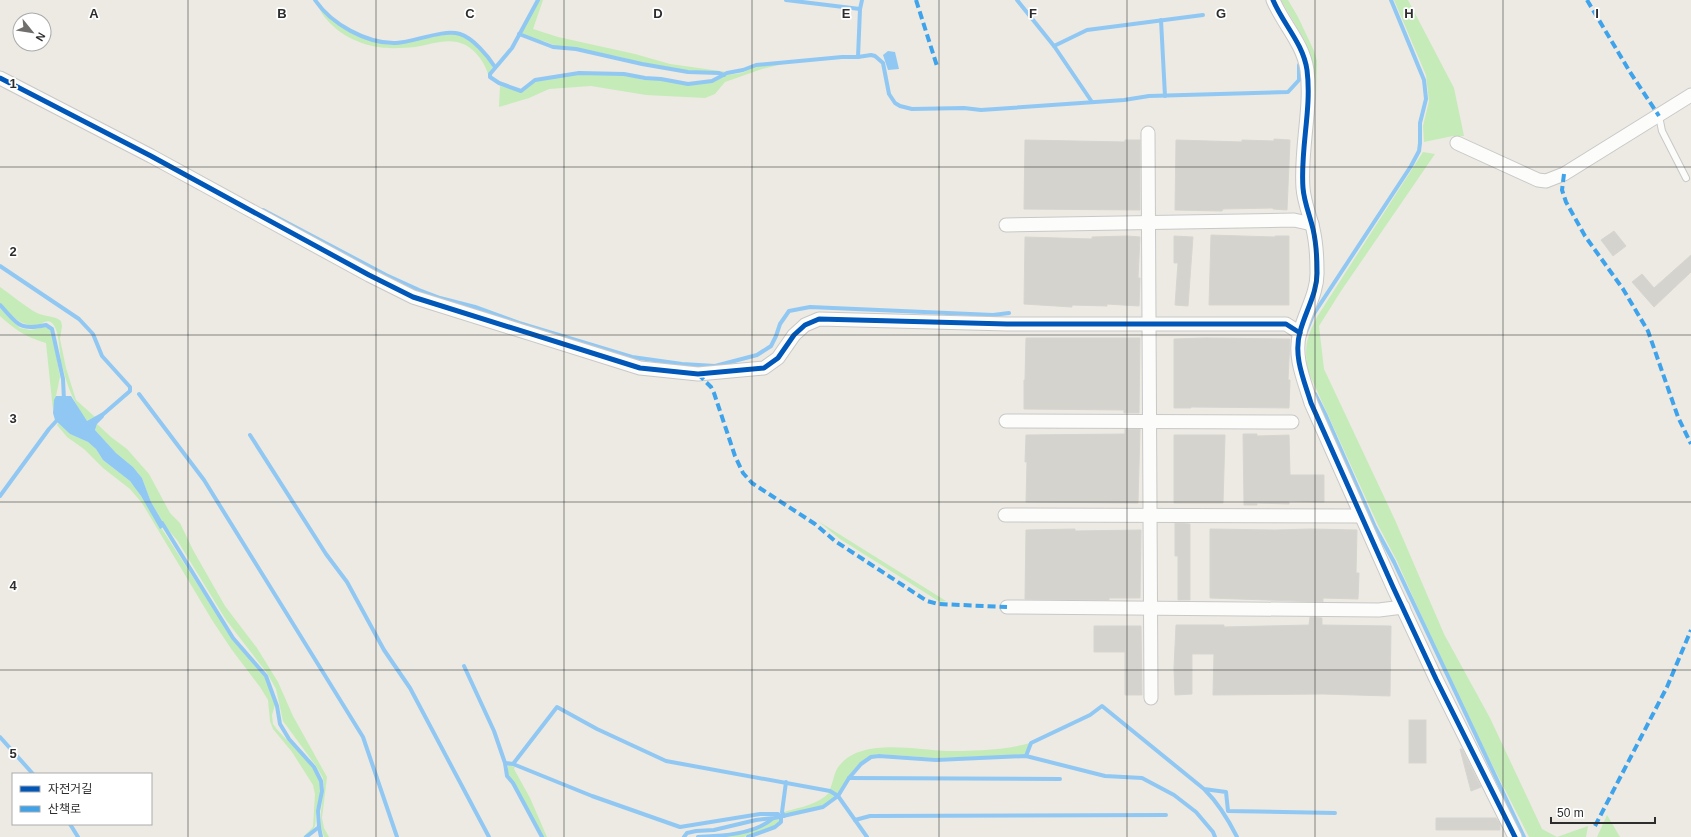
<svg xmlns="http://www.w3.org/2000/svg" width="1691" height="837" viewBox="0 0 1691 837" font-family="Helvetica,'Noto Sans KR',sans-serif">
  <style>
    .green { fill: #c5ebb9 }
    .water { fill: #90c8f3 }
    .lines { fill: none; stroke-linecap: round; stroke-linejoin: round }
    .stream { stroke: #90c8f3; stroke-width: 4 }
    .building { fill: #d5d3ce; stroke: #d7d5cf }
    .lane-casing { stroke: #c9c8c8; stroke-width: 8 }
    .street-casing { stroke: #c9c8c8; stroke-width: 15 }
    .lane { stroke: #fcfcfb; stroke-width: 6 }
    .street { stroke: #fcfcfb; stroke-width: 13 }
    .quiet { stroke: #3ea3eb; stroke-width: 4; stroke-dasharray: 8 4; stroke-linecap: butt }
    .cycleway-casing { stroke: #fff; stroke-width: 8 }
    .cycleway { stroke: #0057b8; stroke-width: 5 }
    .grid { fill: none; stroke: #2d2d2d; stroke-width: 1; stroke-opacity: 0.55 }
    .grid-label { font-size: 13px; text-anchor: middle; font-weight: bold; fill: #2d2d2d; stroke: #fff; stroke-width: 3.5; stroke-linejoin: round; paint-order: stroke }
  </style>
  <rect width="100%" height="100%" fill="#eceae3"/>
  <g class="green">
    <path d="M 539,0 L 543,0 L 533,29 L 558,37 L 635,54 L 670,64 L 727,72 L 724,74 L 677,69 L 643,63 L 620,57 L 597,53 L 577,48 L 559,47 L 544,41 L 532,39 L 521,33 Z"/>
    <path d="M 1281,0 L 1288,0 L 1298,17 L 1314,51 L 1317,61 L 1316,98 L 1313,109 L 1311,68 L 1305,41 Z"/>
    <path d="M 1394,0 L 1408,0 L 1454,88 L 1464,136 L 1453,136 L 1424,142 L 1423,126 L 1429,101 L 1426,75 Z"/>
    <path d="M 320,10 C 337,22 355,38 376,42 C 382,44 391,45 397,44 C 414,43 445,30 461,36 C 474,40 486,55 493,67 L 488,74 C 484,60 472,45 457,42 C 443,39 428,45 415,47 C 404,48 389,49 378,47 C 356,44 331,30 320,10 Z"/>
    <path d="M 787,63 L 762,69 L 725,82 L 715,94 L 705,98 L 646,95 L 591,86 L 549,89 L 529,98 L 499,107 L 500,86 L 522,92 L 535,81 L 579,74 L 624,75 L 644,80 L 660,80 L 688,85 L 712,82 L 728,75 L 742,73 L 756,66 Z"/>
    <path d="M 1423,152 L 1435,154 L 1341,291 L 1319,326 L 1324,369 L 1395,520 L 1444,634 L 1490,718 L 1542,829 L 1557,837 L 1588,826 L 1586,837 L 1529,837 L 1474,729 L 1426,626 L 1397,561 L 1378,525 L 1308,371 C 1304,347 1306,339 1317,317 Z"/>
    <path d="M 0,287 C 12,295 24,306 37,313 C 45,317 53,315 61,321 L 62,326 L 60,339 L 66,368 L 76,400 L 95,417 L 87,421 C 74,404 67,386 62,365 C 59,355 60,330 52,323 C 47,318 41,325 35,326 C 33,326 29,325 26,324 C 16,322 7,310 0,303 Z"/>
    <path d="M 0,308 L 20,328 L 30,330 L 46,327 L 51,330 L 53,337 L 60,377 L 53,410 L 46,343 C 24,336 17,331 0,316 Z"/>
    <path d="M 58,423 L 70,434 L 88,442 L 96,449 L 103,460 L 130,481 L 135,487 L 234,641 L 266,679 L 275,705 L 272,715 L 273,724 C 285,742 314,759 319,781 C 322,790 318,801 316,811 C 315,826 318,827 305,837 L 303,837 L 313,827 L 315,794 L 313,785 L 292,752 L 273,729 L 270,721 L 268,700 L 260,687 L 232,650 L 212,620 L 142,503 L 130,489 L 103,468 L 84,449 L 67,437 L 57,425 Z"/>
    <path d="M 97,424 L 111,437 L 127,449 L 149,474 L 170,513 L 180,523 L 193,550 L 225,606 L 257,648 L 278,682 L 293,716 L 327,777 L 322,818 L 324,828 L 329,837 L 324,837 L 321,827 L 321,811 L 324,788 L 323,778 L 316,766 L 283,721 L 276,689 L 267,673 L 226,620 L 177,540 L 165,526 L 151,502 L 142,478 L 133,467 L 116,453 L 95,430 Z"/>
    <path d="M 818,521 L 946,601 L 940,602 L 840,539 Z"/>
    <path d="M 1030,743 L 1025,755 L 936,758 L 878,754 C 858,758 847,778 838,795 L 830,789 C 833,783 834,772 839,766 C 861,737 916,750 947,751 C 972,751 1007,750 1030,743 Z"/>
    <path d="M 508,765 L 515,767 L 514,769 L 530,798 L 547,837 L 543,837 L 538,830 L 508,776 Z"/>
    <path d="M 830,792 L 836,796 L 823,806 L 785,815 L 784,812 C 801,807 817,805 830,792 Z"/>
    <path d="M 1607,815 L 1620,837 L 1597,837 Z"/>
    <path d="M 780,818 L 780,821 L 775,826 L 744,837 L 713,837 C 726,835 739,833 751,830 C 762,827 770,820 780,818 Z"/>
  </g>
  <g class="water">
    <path d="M 888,51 L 895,52 L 899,69 L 888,70 L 883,55 Z"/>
    <path d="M 56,396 L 71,396 L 87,421 L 103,412 L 104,417 L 97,424 L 95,430 L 116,453 L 133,467 L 142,478 L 151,502 L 165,526 L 160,529 L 141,496 L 130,481 L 103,460 L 96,449 L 88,442 L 70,434 L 55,420 L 53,413 L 54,400 Z"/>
  </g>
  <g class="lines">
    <g class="stream">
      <path d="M 315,0 C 331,24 367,44 396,43 C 415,42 442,29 460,34 C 473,38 488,56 495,67"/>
      <path d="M 538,0 L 512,48 L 490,74 L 490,77 L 499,83 L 521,91 L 535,80 L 579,73 L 624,74 L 645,78 L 661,79 L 688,84 L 712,81 L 727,73 L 743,70 L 756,65 L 842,57 L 858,57 L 871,55 L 875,56 L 883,63 L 889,94 L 895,103 L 900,106 L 912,109 L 964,108 L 981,110 L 1124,100 L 1149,96 L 1288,92 L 1299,80 L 1299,65"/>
      <path d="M 786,0 L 860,9"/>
      <path d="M 1017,0 L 1054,46 L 1092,102"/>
      <path d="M 1161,20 L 1165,96"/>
      <path d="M 519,34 L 553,47 L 576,49 L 642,64 L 688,72 L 719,73 L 724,75"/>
      <path d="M 1054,46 L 1087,30 L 1203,15"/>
      <path d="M 858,57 L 860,9 L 862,0"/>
      <path d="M 263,210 L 386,275 L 419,290 L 440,298 L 475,307 L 519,323 L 632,357 L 682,364 L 715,366 L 757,355 L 771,346 L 776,336 L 780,324 L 789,311 L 810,307 L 993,315 L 1009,313"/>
      <path d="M 0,266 L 79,319 L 93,334 L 102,356 L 130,387 L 130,391 L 100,417"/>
      <path d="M 0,305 C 18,324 18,331 46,325 L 52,329 L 63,379 L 64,400"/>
      <path d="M 1306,332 L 1313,315 L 1411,166 L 1419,151 L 1420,143 L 1420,123 L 1426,99 L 1424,80 L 1391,0"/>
      <path d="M 139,394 L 204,480 L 363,737 L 397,837"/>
      <path d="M 1315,394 L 1326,416 L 1375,527 L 1394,562 L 1524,837"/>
      <path d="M 250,435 L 326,554 L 347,582 L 384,650 L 410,688 L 489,837"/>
      <path d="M 0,496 L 49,429 L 60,417"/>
      <path d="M 162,523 L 233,638 L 266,676 L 277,706 L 280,724 L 289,739 L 314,767 L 321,781 L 322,791 L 318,811 L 319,827 L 321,837"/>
      <path d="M 464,666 L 494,731 L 505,763 L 507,776 L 513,783 L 542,837"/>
      <path d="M 0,737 L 33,774"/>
      <path d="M 1026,756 L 1031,743 L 1090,715 L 1102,706 L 1204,789 L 1226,792 L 1228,811 L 1335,813"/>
      <path d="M 505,763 L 513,764 L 592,796 L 680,827 L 760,814 L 778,814 L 781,817 L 781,822 L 775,827 L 748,837"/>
      <path d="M 513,764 L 557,707 L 597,729 L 666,761 L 830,791 L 838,796 L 867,837"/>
      <path d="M 849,778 L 1060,779"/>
      <path d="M 1205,790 C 1219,804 1228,819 1237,837"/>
      <path d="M 784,816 L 782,812 L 786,782"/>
      <path d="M 855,820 L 870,816 L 1166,815"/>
      <path d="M 70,824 L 78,837"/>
      <path d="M 306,837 L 319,827"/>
      <path d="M 684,837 L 687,833 L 696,831 L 714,830 L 756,820 L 774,818 L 823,807 L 838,796 L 849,778 L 861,764 L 871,757 L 879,756 L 936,760 L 1026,756 L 1105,776 L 1142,778 L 1174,795 L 1196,812 L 1213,832 L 1215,837"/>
      <path d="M 698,837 C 703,836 708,837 714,836 C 732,835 758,831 772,819"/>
    </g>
  </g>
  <g class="building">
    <path d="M 1274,139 L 1290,140 L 1287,210 L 1273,209 L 1273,208 L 1223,209 L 1222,211 L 1175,210 L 1176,140 L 1242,142 L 1242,140 L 1274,141 Z"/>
    <path d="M 1025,140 L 1125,142 L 1125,140 L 1140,140 L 1140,210 L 1024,209 Z"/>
    <path d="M 1614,231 L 1626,246 L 1613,256 L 1601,240 Z"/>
    <path d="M 1211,235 L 1275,237 L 1275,236 L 1289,236 L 1289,305 L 1209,305 Z"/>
    <path d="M 1127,236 L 1140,237 L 1138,278 L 1140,278 L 1139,306 L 1107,304 L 1107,306 L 1072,305 L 1072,307 L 1024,304 L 1025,237 L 1092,239 L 1092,237 Z"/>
    <path d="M 1174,236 L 1193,237 L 1188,306 L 1175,305 L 1178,263 L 1174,263 Z"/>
    <path d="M 1691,255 L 1691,272 L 1654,307 L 1632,282 L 1642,274 L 1654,288 Z"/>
    <path d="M 1026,338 L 1140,338 L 1139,413 L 1124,413 L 1124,410 L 1024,409 L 1024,380 L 1025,380 Z"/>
    <path d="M 1206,338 L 1290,339 L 1288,380 L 1290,380 L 1289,408 L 1191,407 L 1191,408 L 1174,408 L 1174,339 Z"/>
    <path d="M 1125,429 L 1140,429 L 1138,503 L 1026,502 L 1027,462 L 1025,462 L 1026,435 L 1125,434 Z"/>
    <path d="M 1243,434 L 1257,434 L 1257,436 L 1289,435 L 1290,475 L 1324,475 L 1324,502 L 1289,501 L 1289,504 L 1257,503 L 1257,505 L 1244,505 Z"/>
    <path d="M 1174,435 L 1225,435 L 1223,503 L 1174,503 Z"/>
    <path d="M 1175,523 L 1190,524 L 1190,600 L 1178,600 L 1178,556 L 1175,556 Z"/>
    <path d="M 1075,529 L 1075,531 L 1141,530 L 1140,598 L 1109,598 L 1109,600 L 1104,600 L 1025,599 L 1026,530 Z"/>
    <path d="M 1210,529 L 1276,530 L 1310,529 L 1357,530 L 1356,573 L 1359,573 L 1358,599 L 1323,598 L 1323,602 L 1210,598 Z"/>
    <path d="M 1310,617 L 1322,618 L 1322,625 L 1391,626 L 1390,696 L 1323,694 L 1213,695 L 1214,654 L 1192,654 L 1192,694 L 1175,695 L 1174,668 L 1176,625 L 1224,625 L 1224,627 L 1309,625 Z"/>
    <path d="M 1094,626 L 1141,626 L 1142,695 L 1125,695 L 1125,652 L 1094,652 Z"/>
    <rect x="1409" y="720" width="17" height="43"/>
    <path d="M 1460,749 L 1462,749 L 1481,787 L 1471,791 Z"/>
    <path d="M 1436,818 L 1496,818 L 1500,824 L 1500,830 L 1436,830 Z"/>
  </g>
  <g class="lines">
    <defs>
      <path id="lane" d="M 1659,116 L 1662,131 L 1686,178"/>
      <g id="street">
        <path d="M 1273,0 C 1283,24 1303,43 1307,70 C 1312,109 1300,149 1303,188 C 1304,202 1310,216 1313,229 C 1316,242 1317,258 1317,271 C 1318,292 1305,312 1300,332 C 1293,356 1304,380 1311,403 L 1393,587 L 1436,679 L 1515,837"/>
        <path d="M 0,78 L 151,156 L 369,275 L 413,297 L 640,368 L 698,374 L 764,368 L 778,358 L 794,335 L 805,325 L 819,319 L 1007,324 L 1286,324 L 1300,333"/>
        <path d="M 1148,133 L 1151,698"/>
        <path d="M 1457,143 L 1538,180 L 1546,181 L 1564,174 L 1691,95"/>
        <path d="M 1006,225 L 1294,220 L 1312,224"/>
        <path d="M 1006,421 L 1292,422"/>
        <path d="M 1005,515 L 1361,516"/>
        <path d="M 1007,607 L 1379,610 L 1403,607"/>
      </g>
    </defs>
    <use href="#lane" class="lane-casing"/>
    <use href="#street" class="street-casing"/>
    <use href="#lane" class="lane"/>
    <use href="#street" class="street"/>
    <g class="quiet">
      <path d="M 916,0 L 937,66"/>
      <path d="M 1587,0 L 1630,72 L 1659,116"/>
      <path d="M 1564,174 L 1562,190 L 1566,202 L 1585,236 L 1623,289 L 1648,331 L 1678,417 L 1691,444"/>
      <path d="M 698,374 L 711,387 L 714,393 L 735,456 L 743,473 L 752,483 L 815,524 L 835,541 L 927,601 L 938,604 L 1007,607"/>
      <path d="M 1595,826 L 1667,687 L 1691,630"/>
    </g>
    <defs>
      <g id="cycleway">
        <path d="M 1273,0 C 1283,24 1303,43 1307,70 C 1312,109 1300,149 1303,188 C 1304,202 1310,216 1313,229 C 1316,242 1317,258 1317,271 C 1318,292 1305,312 1300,332 C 1293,356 1304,380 1311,403 L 1393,587 L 1436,679 L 1515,837"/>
        <path d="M 0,78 L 151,156 L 369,275 L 413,297 L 640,368 L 698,374 L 764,368 L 778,358 L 794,335 L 805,325 L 819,319 L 1007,324 L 1286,324 L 1300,333"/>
      </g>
    </defs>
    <use href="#cycleway" class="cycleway-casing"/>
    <use href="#cycleway" class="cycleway"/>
  </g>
  <path class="grid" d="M 188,0 L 188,837M 376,0 L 376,837M 564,0 L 564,837M 752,0 L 752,837M 939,0 L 939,837M 1127,0 L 1127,837M 1315,0 L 1315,837M 1503,0 L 1503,837M 0,167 L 1691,167M 0,335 L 1691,335M 0,502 L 1691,502M 0,670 L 1691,670"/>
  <g class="grid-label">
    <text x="94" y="18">A</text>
    <text x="282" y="18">B</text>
    <text x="470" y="18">C</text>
    <text x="658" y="18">D</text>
    <text x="846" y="18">E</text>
    <text x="1033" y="18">F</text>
    <text x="1221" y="18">G</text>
    <text x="1409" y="18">H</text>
    <text x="1597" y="18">I</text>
    <text x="13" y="88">1</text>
    <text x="13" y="256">2</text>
    <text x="13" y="423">3</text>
    <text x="13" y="590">4</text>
    <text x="13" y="758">5</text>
  </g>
  <rect x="12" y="773" width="140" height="52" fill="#ffffff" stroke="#ababab"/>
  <rect x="20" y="786" width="20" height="6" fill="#0057b8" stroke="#ababab"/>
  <text x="48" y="793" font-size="12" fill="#2d2d2d">자전거길</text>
  <rect x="20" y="806" width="20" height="6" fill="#3ea3eb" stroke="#ababab"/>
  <text x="48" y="813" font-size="12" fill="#2d2d2d">산책로</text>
  <g transform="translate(32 32) rotate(120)"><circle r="19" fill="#ffffff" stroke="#ababab"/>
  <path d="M0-3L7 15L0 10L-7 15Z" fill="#706f6d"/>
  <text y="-6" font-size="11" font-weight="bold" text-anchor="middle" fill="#2d2d2d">N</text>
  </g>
  <path d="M1551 817v6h104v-6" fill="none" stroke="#2d2d2d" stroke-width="2"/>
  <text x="1557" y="817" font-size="12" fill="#2d2d2d" stroke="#ffffff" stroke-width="3" paint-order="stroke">50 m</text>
</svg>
